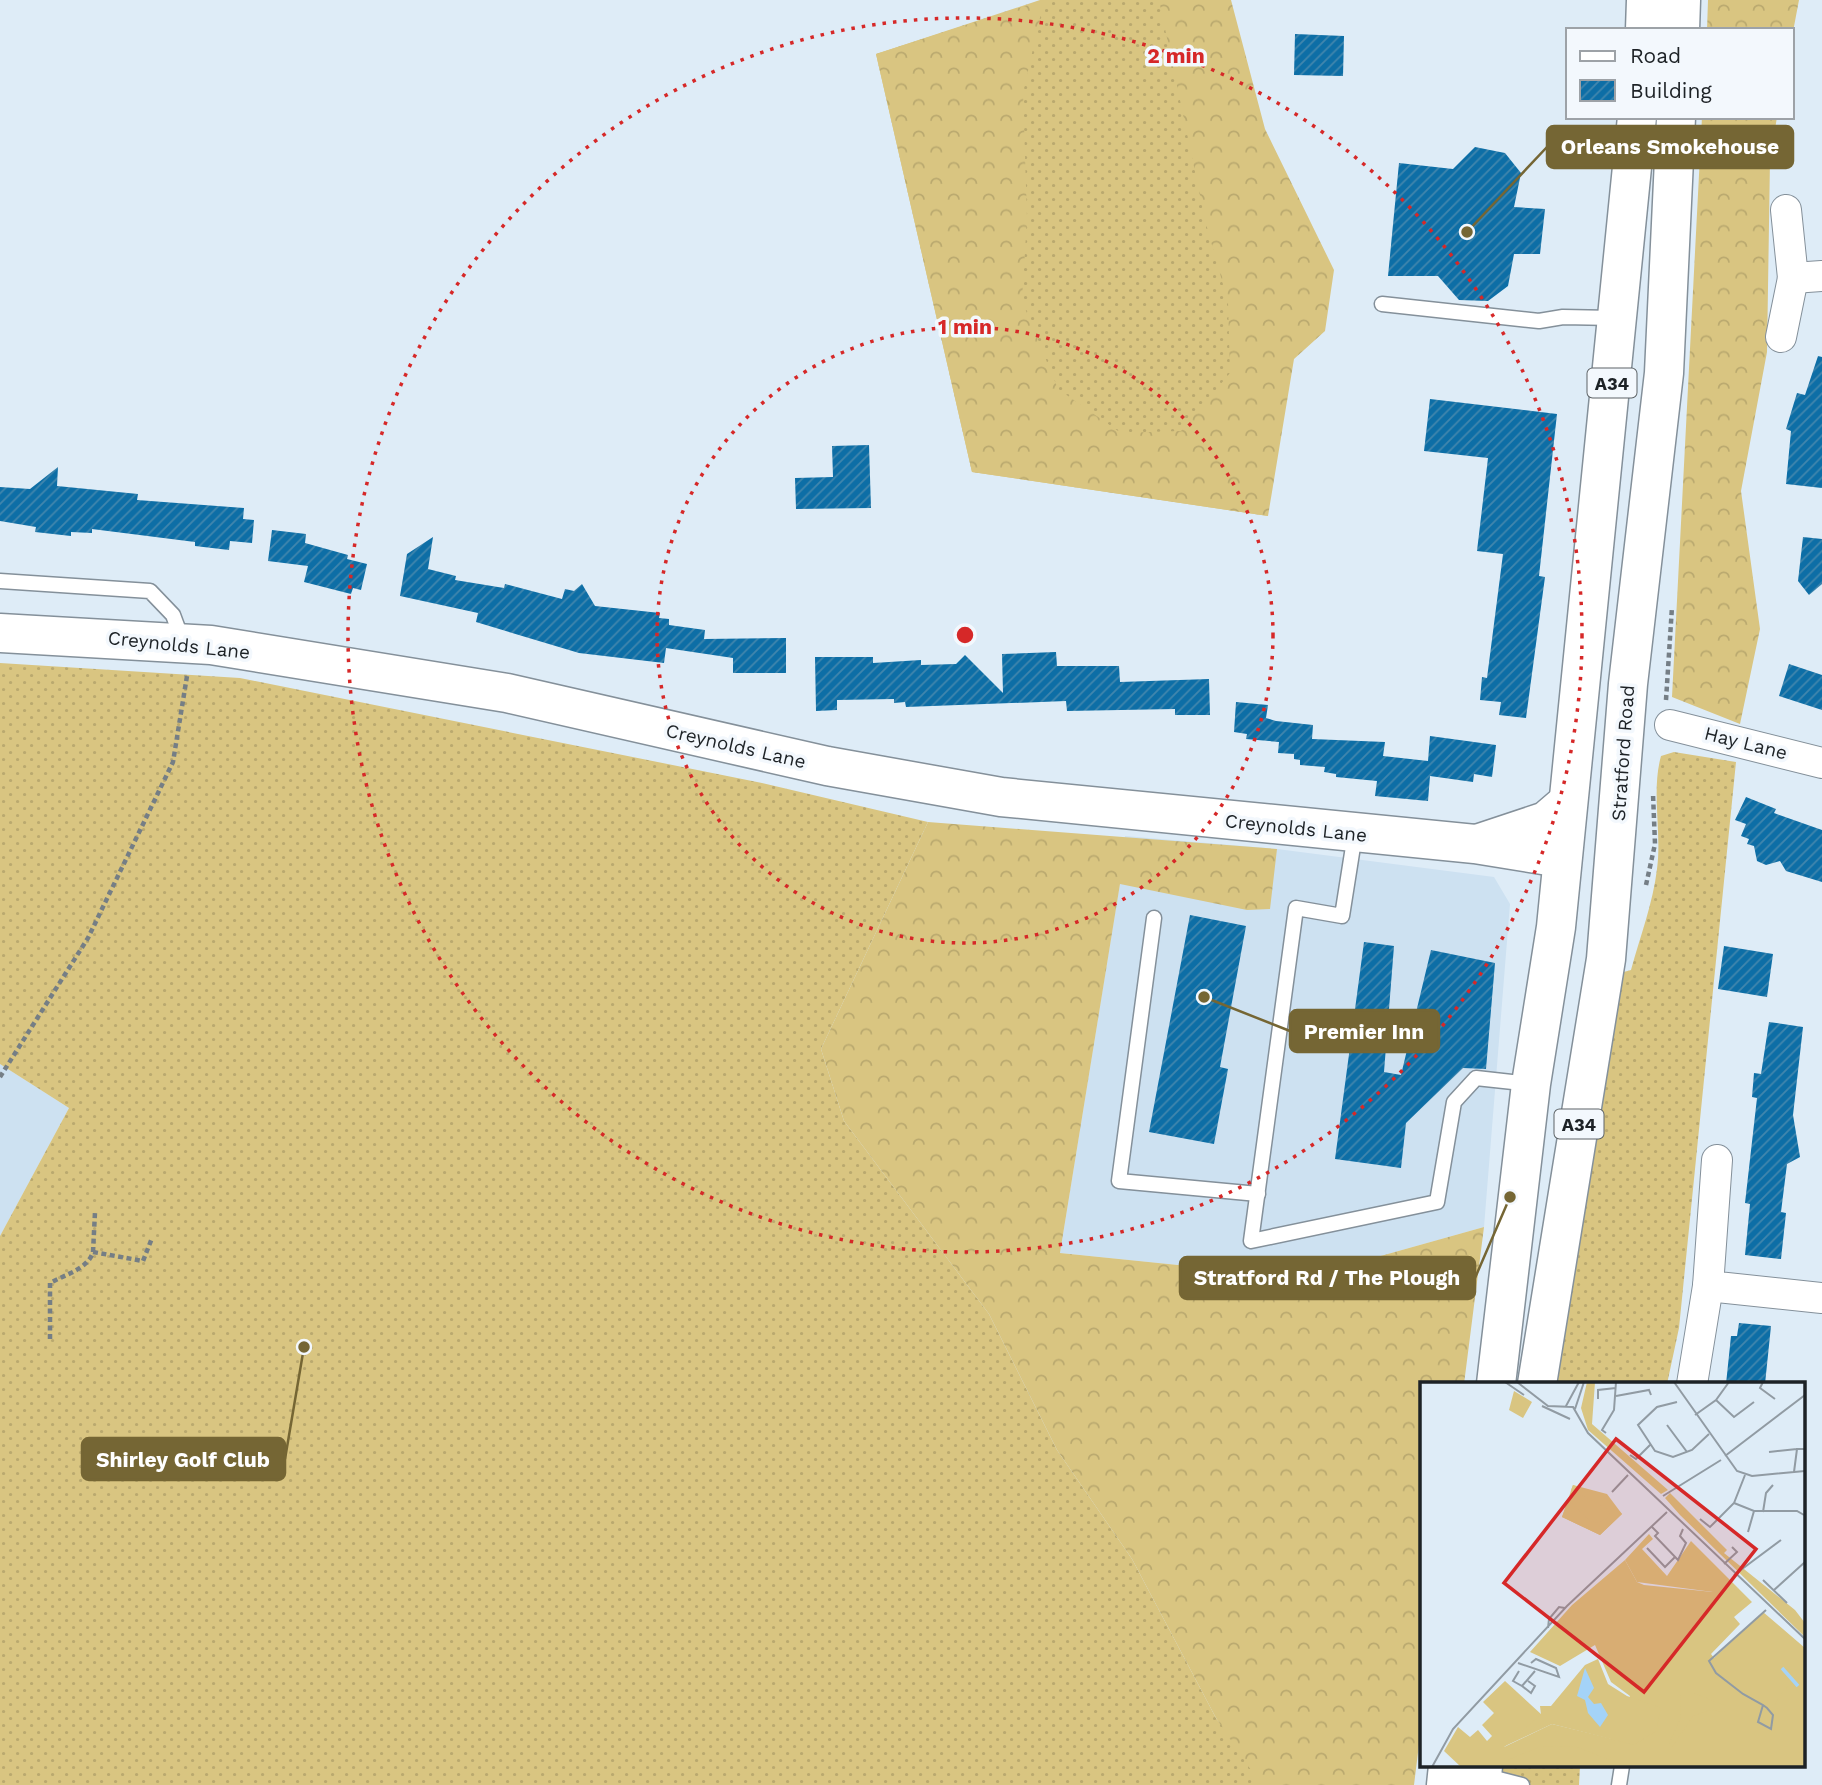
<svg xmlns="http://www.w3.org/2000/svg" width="1822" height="1785" viewBox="0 0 1822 1785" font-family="'Work Sans',sans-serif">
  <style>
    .built { fill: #cde1f1 }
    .grass { fill: url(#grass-dots) }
    .forest { fill: url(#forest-crowns) }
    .building { fill: url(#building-hatch) }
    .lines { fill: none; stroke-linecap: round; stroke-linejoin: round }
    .lane-casing { stroke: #84909a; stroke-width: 17 }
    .street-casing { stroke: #84909a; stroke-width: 32 }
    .secondary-casing { stroke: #84909a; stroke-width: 41 }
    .highway-casing { stroke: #84909a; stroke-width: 41 }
    .path { stroke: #757e85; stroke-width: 4.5; stroke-dasharray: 5 3.5; stroke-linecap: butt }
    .lane { stroke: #fff; stroke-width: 14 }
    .street { stroke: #fff; stroke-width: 30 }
    .secondary { stroke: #fff; stroke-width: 38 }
    .highway { stroke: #fff; stroke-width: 38 }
    .ring { fill: none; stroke: #d62828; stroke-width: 3.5; stroke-dasharray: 3.5 7 }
    .labels { text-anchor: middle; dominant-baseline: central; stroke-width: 7; stroke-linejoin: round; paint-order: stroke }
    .shield { fill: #f3f8fd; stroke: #5d6266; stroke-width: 2 }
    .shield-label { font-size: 18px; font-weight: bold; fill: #1d2226 }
    .street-label { font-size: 19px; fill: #1d2226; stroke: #f3f8fd }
    .inset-river { fill: none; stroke: #a4d3f8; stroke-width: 3.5 }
    .inset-road { fill: none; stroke: #919ba3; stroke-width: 2 }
    .view { fill: #d62828; fill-opacity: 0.15; stroke: #d62828; stroke-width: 3.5 }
    .inset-edge { fill: none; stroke: #1d2226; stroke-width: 3.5 }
    .centre { fill: #d62828; stroke: #f3f8fd; stroke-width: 3.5 }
    .ring-label { font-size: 21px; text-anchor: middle; font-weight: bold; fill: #d62828; stroke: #f3f8fd; stroke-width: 7; stroke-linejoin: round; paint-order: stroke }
    .leader { fill: none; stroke: #756634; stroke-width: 2.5 }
    .callout-dot { fill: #756634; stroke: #f3f8fd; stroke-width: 2.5 }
    .callout { fill: #756634; stroke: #756634; stroke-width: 2.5 }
    .callout-label { font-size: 21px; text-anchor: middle; font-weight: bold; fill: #fff }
  </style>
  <defs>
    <pattern id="grass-dots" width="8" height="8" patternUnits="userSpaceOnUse" patternTransform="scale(1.75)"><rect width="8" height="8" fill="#d9c581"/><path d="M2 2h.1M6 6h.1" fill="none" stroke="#baa96f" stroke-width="1.8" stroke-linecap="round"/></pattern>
    <pattern id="forest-crowns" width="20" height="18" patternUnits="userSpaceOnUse" patternTransform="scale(1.75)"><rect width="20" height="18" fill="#d9c581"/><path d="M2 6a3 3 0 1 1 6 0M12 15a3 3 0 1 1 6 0" fill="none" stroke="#baa96f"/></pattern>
    <pattern id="building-hatch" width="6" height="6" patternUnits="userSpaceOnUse" patternTransform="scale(1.75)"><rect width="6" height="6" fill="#0d6ea6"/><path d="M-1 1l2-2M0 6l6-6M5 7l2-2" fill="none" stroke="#4186ad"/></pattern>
  </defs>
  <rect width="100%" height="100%" fill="#deecf7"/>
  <g class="built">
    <path d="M 1125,836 L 1277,849 L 1494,877 L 1510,904 L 1484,1227 L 1377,1257 L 1227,1270 L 1060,1253 L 1120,883 Z"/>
    <path d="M 0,1064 L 69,1108 L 0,1236 Z"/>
  </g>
  <g class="grass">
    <path d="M 1040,0 L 1209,0 L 1268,516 L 972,472 L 876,54 Z"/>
    <path d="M 0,663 L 240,678 L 762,783 L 928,822 L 821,1049 L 844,1121 L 989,1314 L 1057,1450 L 1132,1559 L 1216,1718 L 1267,1785 L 0,1785 L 0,1236 L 69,1108 L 0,1064 Z"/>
    <path d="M 1674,752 L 1736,762 L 1679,1328 L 1667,1384 L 1555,1384 L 1620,973 L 1631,970 C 1640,937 1653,903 1657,869 C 1662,832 1651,792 1661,756 Z"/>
    <path d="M 1501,1766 L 1580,1766 L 1579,1785 L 1498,1785 Z"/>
  </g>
  <g class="forest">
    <path d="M 1044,0 L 1023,93 L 1027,218 L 1022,301 L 1058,389 L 1121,433 L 1181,431 L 1230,373 L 1228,302 L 1206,224 L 1159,0 L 1231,0 L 1265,129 L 1334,270 L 1325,331 L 1294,359 L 1268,516 L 972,472 L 876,54 Z"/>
    <path d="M 1708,0 L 1799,0 L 1792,37 L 1792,30 L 1707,30 Z"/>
    <path d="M 1702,117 L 1777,117 L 1770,160 L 1767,352 L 1741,491 L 1760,629 L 1740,724 L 1672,697 Z"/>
    <path d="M 928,822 L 1277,849 L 1270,909 L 1247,910 L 1120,884 L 1060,1253 L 1227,1270 L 1377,1257 L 1484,1227 L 1464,1384 L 1421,1384 L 1421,1728 L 1414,1785 L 1261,1785 L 1216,1718 L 1132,1559 L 1057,1450 L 989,1314 L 844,1121 L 821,1049 Z"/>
  </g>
  <g class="building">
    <path d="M 1295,34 L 1344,36 L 1343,76 L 1294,75 Z"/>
    <path d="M 1475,147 L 1505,153 L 1521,173 L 1514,207 L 1545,209 L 1540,254 L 1514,254 L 1508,286 L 1488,301 L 1459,300 L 1438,276 L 1388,276 L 1399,163 L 1453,169 Z"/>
    <path d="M 1818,356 L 1822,357 L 1822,488 L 1786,484 L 1791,431 L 1786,429 L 1797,393 L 1805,395 Z"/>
    <path d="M 1430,399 L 1557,414 L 1539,576 L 1545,577 L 1526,718 L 1499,715 L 1501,702 L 1480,700 L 1482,677 L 1487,678 L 1503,554 L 1477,551 L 1488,458 L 1424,451 Z"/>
    <path d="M 869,445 L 871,508 L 796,509 L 795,478 L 833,477 L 832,446 Z"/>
    <path d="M 58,467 L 57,486 L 138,494 L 137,500 L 244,508 L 243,519 L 254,520 L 252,543 L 230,541 L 229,550 L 195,546 L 195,542 L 92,529 L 92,533 L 71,532 L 71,536 L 35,532 L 36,527 L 0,521 L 0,487 L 30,489 Z"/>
    <path d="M 272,530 L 306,534 L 305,543 L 348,555 L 347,559 L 367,564 L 361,590 L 353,588 L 351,594 L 304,582 L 308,566 L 268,561 Z"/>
    <path d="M 433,537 L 428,569 L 456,576 L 455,580 L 504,588 L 505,584 L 562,599 L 565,589 L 574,591 L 582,584 L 595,606 L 660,613 L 659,618 L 669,619 L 669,625 L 705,630 L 704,639 L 786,638 L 786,673 L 733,673 L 733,658 L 666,648 L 664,663 L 579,653 L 476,622 L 478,613 L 400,596 L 407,554 Z"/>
    <path d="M 1803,537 L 1822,539 L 1822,584 L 1809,595 L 1798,581 Z"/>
    <path d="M 1056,652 L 1057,666 L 1119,666 L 1120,682 L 1209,679 L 1210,715 L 1175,715 L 1175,709 L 1067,711 L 1066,701 L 906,707 L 905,702 L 894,703 L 894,699 L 837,700 L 837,710 L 816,711 L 815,657 L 873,657 L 873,663 L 921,660 L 921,665 L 956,664 L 965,655 L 1003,693 L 1002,654 Z"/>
    <path d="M 1789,664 L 1822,675 L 1822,710 L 1779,696 Z"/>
    <path d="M 1236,702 L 1268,705 L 1266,718 L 1276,721 L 1313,725 L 1312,739 L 1385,742 L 1383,756 L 1428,761 L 1430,736 L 1496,745 L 1492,777 L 1474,774 L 1473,782 L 1430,776 L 1428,801 L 1375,796 L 1377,781 L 1336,777 L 1336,774 L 1324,772 L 1325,767 L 1300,765 L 1300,760 L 1294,759 L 1294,754 L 1278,753 L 1279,742 L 1246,739 L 1247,734 L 1234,732 Z"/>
    <path d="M 1746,797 L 1776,809 L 1774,813 L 1822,830 L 1822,882 L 1786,871 L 1780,861 L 1766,865 L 1757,861 L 1754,846 L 1747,844 L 1749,839 L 1741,836 L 1746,824 L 1735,820 Z"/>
    <path d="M 1190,915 L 1246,926 L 1220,1067 L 1228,1069 L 1214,1144 L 1149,1132 Z"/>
    <path d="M 1364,942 L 1394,946 L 1384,1072 L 1401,1075 L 1431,950 L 1495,963 L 1486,1069 L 1463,1068 L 1406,1123 L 1401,1168 L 1335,1159 Z"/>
    <path d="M 1724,946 L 1773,954 L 1767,997 L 1718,989 Z"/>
    <path d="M 1769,1022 L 1803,1027 L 1793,1115 L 1800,1157 L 1787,1164 L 1781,1212 L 1786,1213 L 1781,1259 L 1745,1255 L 1750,1204 L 1745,1203 L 1757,1098 L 1752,1097 L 1754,1073 L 1761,1074 Z"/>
    <path d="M 1739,1323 L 1771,1326 L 1765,1384 L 1726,1384 L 1731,1336 L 1737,1336 Z"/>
  </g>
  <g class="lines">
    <defs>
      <g id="lane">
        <path d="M 1382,304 L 1539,321 L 1563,317 L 1614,318"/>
        <path d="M 0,581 L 150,591 L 173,615 L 183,642"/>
        <path d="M 1355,834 L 1342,916 L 1296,908 L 1251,1241 L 1437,1202 L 1454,1102 L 1476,1078 L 1530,1084"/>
        <path d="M 1154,918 L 1119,1181 L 1258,1194"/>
        <path d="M 1483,1775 L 1522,1785"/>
        <path d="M 1619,1785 L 1622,1766"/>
      </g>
      <g id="street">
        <path d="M 1786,210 L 1793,278 L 1822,276"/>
        <path d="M 1781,337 L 1793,278"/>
        <path d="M 1670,725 L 1822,763"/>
        <path d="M 1717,1160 L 1708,1286 L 1822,1298"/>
        <path d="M 1692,1384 L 1708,1286"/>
      </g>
      <g id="secondary">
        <path d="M 0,633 L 211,645 L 507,693 L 827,766 L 1001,797 L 1475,844 L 1561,858"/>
        <path d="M 1480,843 L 1546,821 L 1567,803"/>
      </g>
      <g id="highway">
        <path d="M 1645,30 L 1646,0"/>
        <path d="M 1680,30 L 1681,0"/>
        <path d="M 1496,1384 L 1531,1084 L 1556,927 L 1637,117"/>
        <path d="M 1537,1384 L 1606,959 L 1628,684 L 1664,373 L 1676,117"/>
        <path d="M 1446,1785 L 1448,1766"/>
        <path d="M 1481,1785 L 1483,1766"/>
      </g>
    </defs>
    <use href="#lane" class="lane-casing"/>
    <use href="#street" class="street-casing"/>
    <use href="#secondary" class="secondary-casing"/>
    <use href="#highway" class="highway-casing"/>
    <g class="path">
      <path d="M 1666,700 L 1672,607"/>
      <path d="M 1646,885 L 1655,844 L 1653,794"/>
      <path d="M 0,1077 L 88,938 L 173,762 L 187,676"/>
      <path d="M 93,1252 L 95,1212"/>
      <path d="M 50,1339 L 50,1283 C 64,1275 88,1269 93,1252 L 143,1261 L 152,1238"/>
    </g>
    <use href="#lane" class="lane"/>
    <use href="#street" class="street"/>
    <use href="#secondary" class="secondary"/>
    <use href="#highway" class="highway"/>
  </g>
  <g class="ring">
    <circle cx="965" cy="635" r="308"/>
    <circle cx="965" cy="635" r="617"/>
  </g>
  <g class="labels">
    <g class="shield">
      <rect x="1587.5" y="368.5" width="49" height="29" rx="5"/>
      <rect x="1554.5" y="1109.5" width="49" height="29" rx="5"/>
    </g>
    <g class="shield-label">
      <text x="1612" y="383">A34</text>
      <text x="1579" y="1124">A34</text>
    </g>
    <g class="street-label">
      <text transform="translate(179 645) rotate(6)">Creynolds Lane</text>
      <text transform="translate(1746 743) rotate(14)">Hay Lane</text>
      <text transform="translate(736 746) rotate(13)">Creynolds Lane</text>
      <text transform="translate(1623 753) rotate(-86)">Stratford Road</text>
      <text transform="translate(1296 828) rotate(6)">Creynolds Lane</text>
    </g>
  </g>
  <g transform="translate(1420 1382)">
    <rect width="385" height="385" fill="#deecf7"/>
    <path d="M 153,103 L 191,121 L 202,132 L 180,153 L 142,135 ZM 250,111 L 307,168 L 304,171 L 375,228 L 385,241 L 385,255 L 260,133 L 245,116 ZM 205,178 L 217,200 L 224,203 L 293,210 L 318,206 L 332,220 L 314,235 L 320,242 L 291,272 L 294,276 L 343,230 L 385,266 L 385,385 L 41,385 L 24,369 L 38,345 L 50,355 L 58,348 L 67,359 L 72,354 L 62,343 L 74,331 L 63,320 L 85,299 L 122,333 L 84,365 L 132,342 L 193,357 L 210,314 L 191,300 L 175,263 L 140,284 L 110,270 L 152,223 Z" fill="#d9c581"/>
    <path d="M 167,0 L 175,0 L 172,42 L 248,108 L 241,112 L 168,48 L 161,26 ZM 94,9 L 112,20 L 103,36 L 89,28 ZM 153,103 L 187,112 L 202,132 L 180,153 L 142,135 L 148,118 L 170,139 L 179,141 L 190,134 L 188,127 L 151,108 ZM 229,152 L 233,157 L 222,167 L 247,194 L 271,159 L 318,206 L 308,212 L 217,200 L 205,178 ZM 178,277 L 188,302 L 207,314 L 241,326 L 236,349 L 214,363 L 132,342 L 81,366 L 121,333 L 120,324 L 131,324 L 165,283 ZM 381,294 L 385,314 L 378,307 L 358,327 L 355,322 L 364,308 ZM 260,311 L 274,311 L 306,324 L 306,330 L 289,328 L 273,334 L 252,365 L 249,362 L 261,335 ZM 154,364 L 209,385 L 101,385 L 86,379 L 119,365 Z" fill="#d9c581"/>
    <path d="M 165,286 L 174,306 L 168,315 L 174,322 L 181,321 L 188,333 L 180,345 L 168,331 L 165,318 L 157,314 Z" fill="#a4d3f8"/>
    <path class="inset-river" d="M 362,286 L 378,304"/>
    <path class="inset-road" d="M 85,0 L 104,13M 97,0 L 128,24 L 153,25 L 168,51 L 385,257M 254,0 L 317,89 L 332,94 L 385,89M 343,0 L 340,6 L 355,17M 196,14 L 229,8 L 231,13M 178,17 L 178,8 L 196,6M 296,18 L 314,35 L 334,20M 257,20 L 237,25 L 218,43 L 235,69 L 253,75 L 272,68 L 289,52M 122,24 L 150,37M 146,24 L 159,0M 155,27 L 164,0M 275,33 L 296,18 L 309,0M 247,43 L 267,70M 186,51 L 182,48 L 194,28 L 196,0M 349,70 L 377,67M 210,73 L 216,77 L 230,63M 305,74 L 385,13M 374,90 L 377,67 L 385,67M 192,110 L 208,93M 243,114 L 301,78M 314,121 L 334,129 L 377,129 L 384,133M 343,130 L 346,111 L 353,103M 280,137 L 290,145 L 314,121 L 325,93M 232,145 L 238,151 L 235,154 L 258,178 L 266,161 L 260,154 L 263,147M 328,150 L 334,129M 227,166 L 245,185 L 255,175M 304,182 L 317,170 L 312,165M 314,193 L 361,158M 343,198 L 367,221M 354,208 L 385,180M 128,246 L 129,237 L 139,225 L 145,226M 98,281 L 139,295 L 136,286 L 116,277 L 111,281M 99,289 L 93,299 L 102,304 L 115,289M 102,304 L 111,311 L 115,304 L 108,299M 343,323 L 338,340 L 351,347 L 353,333 L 347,326 L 343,323 L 323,312 L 296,291 L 289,279 L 346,228M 12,385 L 33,347 L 147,224 L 247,130"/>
    <path class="view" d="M 196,57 L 336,167 L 224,310 L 84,201 Z"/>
    <rect width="385" height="385" class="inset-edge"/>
  </g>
  <circle cx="965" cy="635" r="10" class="centre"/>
  <g class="ring-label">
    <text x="1176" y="63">2 min</text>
    <text x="965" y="334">1 min</text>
  </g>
  <path class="leader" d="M1467 232L1547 147M1204 997L1290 1031M1510 1197L1475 1278M304 1347L285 1459"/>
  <g class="callout-dot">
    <circle cx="1467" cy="232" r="7"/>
    <circle cx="1204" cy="997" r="7"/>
    <circle cx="1510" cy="1197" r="7"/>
    <circle cx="304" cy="1347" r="7"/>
  </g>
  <g class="callout">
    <rect x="1547" y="126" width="246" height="42" rx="7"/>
    <rect x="1290" y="1010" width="149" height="42" rx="7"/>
    <rect x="1180" y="1257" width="295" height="42" rx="7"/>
    <rect x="82" y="1438" width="203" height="42" rx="7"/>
  </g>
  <g class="callout-label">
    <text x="1670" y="154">Orleans Smokehouse</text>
    <text x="1364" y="1039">Premier Inn</text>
    <text x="1327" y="1285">Stratford Rd / The Plough</text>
    <text x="183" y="1467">Shirley Golf Club</text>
  </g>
  <rect x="1566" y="28" width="228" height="91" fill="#f3f8fd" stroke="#9da2a7" stroke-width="2"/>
  <rect x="1580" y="51" width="35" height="10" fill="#ffffff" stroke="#9da2a7" stroke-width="2"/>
  <text x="1630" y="63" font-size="21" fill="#1d2226">Road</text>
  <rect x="1580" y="80" width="35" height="21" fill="url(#building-hatch)" stroke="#9da2a7" stroke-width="2"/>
  <text x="1630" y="98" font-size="21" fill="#1d2226">Building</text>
</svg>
